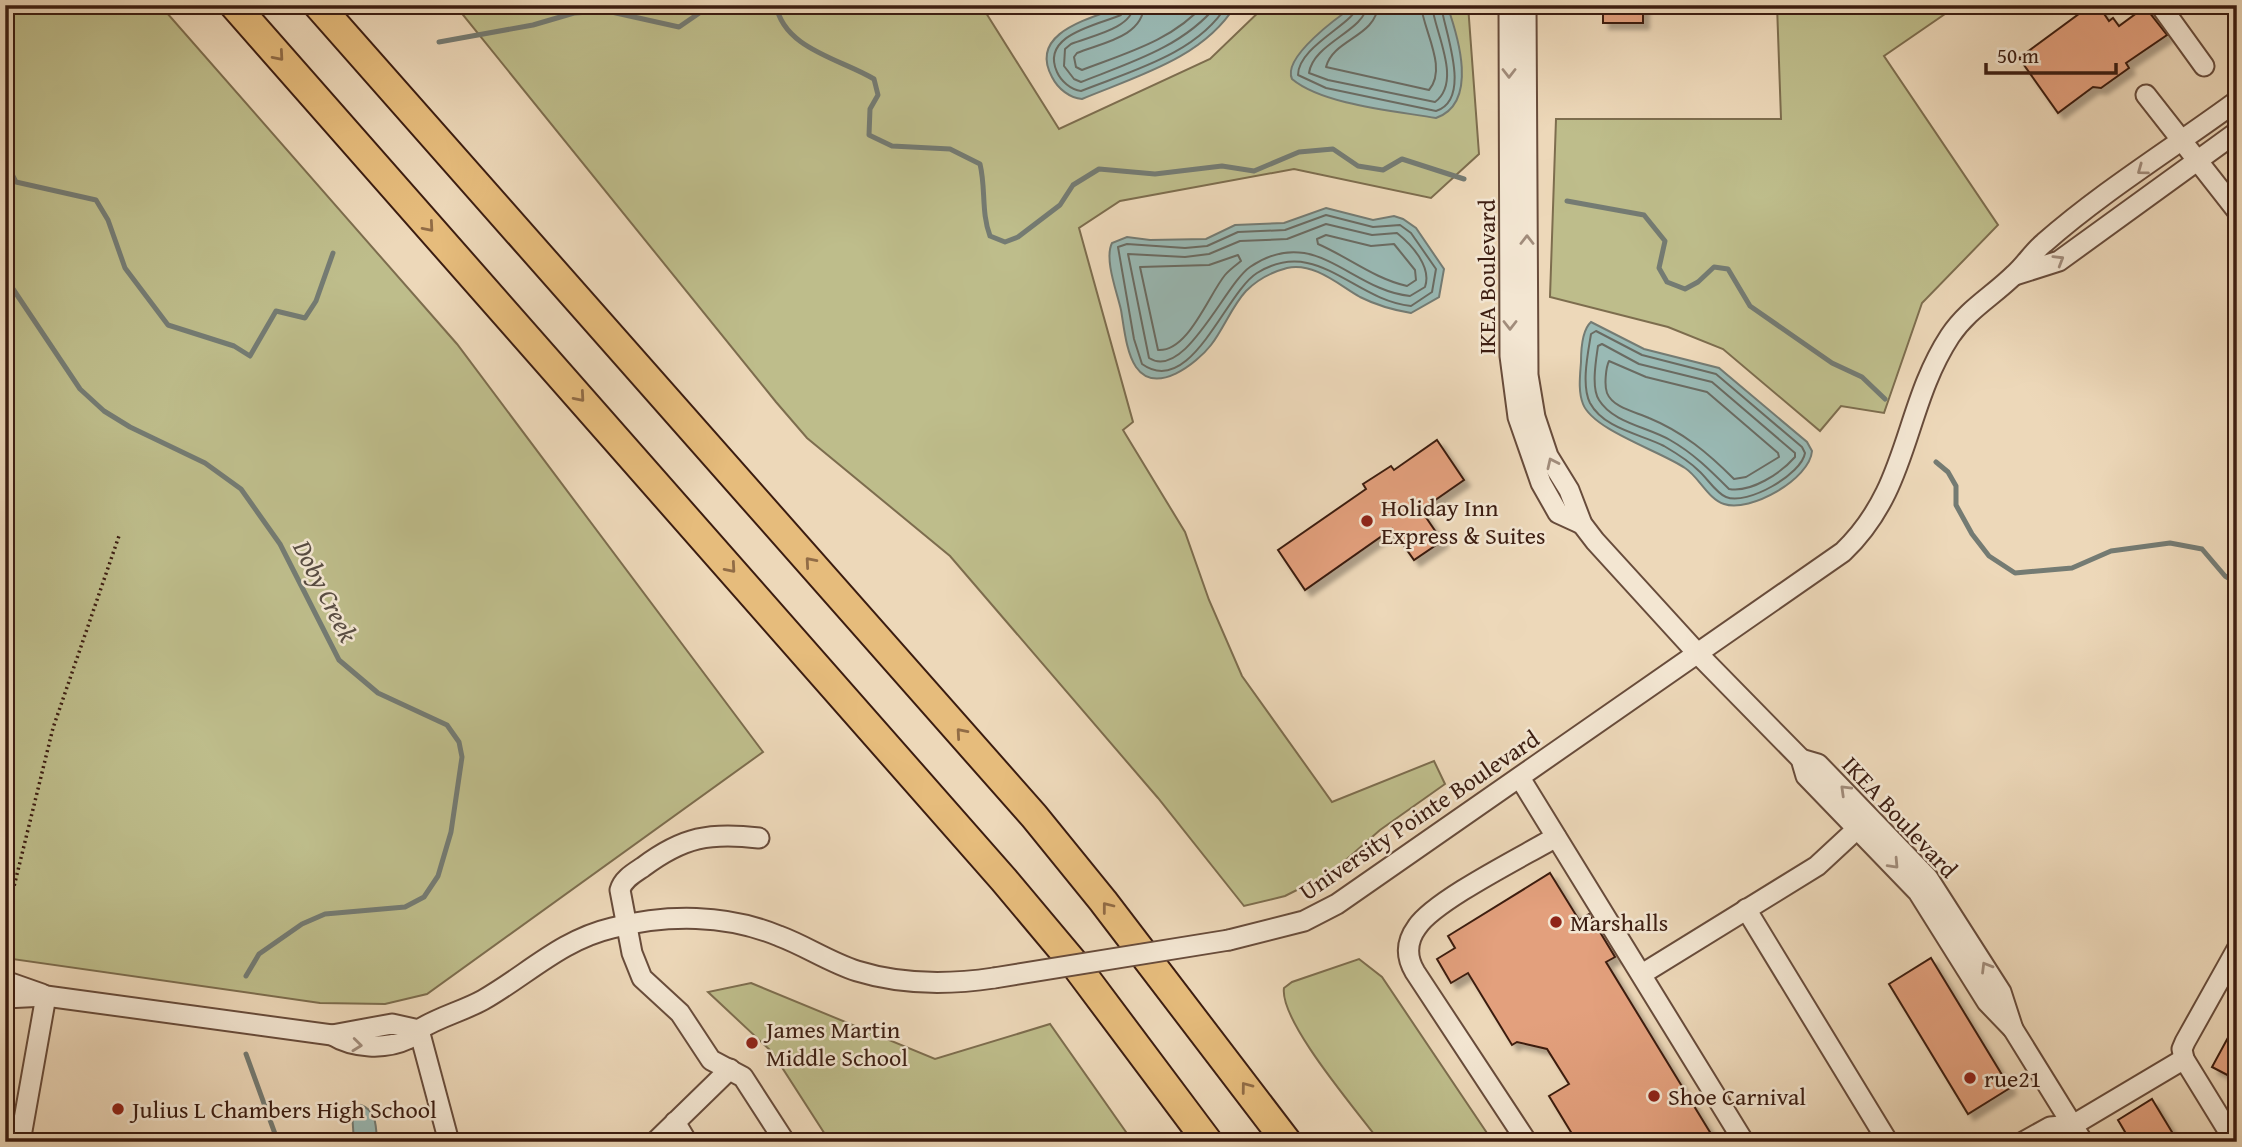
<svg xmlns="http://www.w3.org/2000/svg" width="2242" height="1147" viewBox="0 0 2242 1147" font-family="'Gentium Book Plus',serif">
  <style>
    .green { fill: #bebd8b; stroke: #7d6d4e; stroke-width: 2 }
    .water { fill: #99b9b4; stroke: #747b73; stroke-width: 2 }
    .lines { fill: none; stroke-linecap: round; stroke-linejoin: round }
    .shore { stroke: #6a6b62; stroke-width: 2 }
    .stream { stroke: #747b73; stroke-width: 5 }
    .building { fill: #e3a07d; stroke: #3c1d11; stroke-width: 2; filter: url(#shadow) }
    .minor-casing { stroke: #684c3b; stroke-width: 23 }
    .highway-casing { stroke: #3c1d11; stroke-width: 32 }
    .path { stroke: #3c1d11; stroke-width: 3.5; stroke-dasharray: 2 3.5; stroke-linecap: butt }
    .minor { stroke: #f3e6d2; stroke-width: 19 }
    .highway { stroke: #e6bc7c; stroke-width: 28 }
    .minor-bridge-casing { stroke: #684c3b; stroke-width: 23; stroke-linecap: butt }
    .minor-bridge { stroke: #f3e6d2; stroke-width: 19 }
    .oneway { stroke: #916c46 }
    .oneway2 { stroke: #a18c7b }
    .poi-dot { fill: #8f2418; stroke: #f3e6d2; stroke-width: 2.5 }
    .labels { text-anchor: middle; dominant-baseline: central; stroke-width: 5; stroke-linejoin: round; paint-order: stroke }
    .street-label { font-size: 24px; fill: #3c1d11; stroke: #f3e6d2 }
    .poi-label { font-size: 24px; fill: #3c1d11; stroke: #f3e6d2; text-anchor: start }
    .water-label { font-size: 26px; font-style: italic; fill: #584c42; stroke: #f3e6d2 }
  </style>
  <defs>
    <filter id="shadow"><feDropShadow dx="6" dy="6" stdDeviation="2" flood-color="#0004"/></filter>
  </defs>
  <rect width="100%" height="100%" fill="#edd8b9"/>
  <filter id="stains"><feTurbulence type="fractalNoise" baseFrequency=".00286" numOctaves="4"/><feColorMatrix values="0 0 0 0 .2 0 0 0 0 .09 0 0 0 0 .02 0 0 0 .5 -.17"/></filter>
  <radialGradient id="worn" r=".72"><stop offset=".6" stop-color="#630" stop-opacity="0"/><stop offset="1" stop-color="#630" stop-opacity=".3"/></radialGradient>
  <g class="green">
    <path d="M 5,5 L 160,5 L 457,344 L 763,752 L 427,994 L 385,1004 L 320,1003 L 5,958 Z"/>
    <path d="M 455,5 L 981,5 L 1059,129 L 1210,59 L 1266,5 L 1468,5 L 1479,154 L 1431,198 L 1294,169 L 1120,201 L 1079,228 L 1133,422 L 1123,430 L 1185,532 L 1209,600 L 1242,676 L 1332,802 L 1434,761 L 1445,784 L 1380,830 L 1331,873 L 1285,896 L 1244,906 L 1158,798 L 950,556 L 807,438 L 776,402 Z"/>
    <path d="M 1777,5 L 1958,5 L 1884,56 L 1998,225 L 1922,303 L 1884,413 L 1841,406 L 1820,431 L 1723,349 L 1668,327 L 1550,297 L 1556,119 L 1781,119 Z"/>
    <path d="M 1359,959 L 1382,977 L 1493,1142 L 1380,1142 C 1358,1112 1279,1021 1284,988 L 1292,982 Z"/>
    <path d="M 751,983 L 935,1059 L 1050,1024 L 1133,1142 L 830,1142 L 772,1052 L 708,992 Z"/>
  </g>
  <g class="water">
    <path d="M 1125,5 L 1235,5 L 1235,6 C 1203,58 1137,76 1082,99 C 1070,98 1058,89 1052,77 C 1027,31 1094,18 1125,5 Z"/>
    <path d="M 1356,5 L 1447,5 C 1458,36 1479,103 1436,118 C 1396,111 1323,105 1292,79 C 1282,57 1339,16 1356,5 Z"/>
    <path d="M 1326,208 L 1373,220 L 1394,216 L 1403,219 L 1416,228 L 1444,269 L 1439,297 L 1411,313 C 1393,310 1376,305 1360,297 C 1339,285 1314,262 1287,268 C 1272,272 1257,280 1246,291 C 1232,306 1224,328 1211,345 C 1197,363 1156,396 1136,367 C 1126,352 1124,327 1121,310 C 1117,292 1104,259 1112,243 L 1127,237 L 1150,240 L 1206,239 L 1235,225 L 1284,223 Z"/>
    <path d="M 1591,322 L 1644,349 L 1719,368 L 1807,442 L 1812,451 C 1810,479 1750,513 1724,504 C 1708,499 1699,477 1685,468 C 1660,451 1593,430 1583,404 C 1578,391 1580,376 1581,362 C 1581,350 1582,330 1591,322 Z"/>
    <path d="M 361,1105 C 377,1111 376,1127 377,1142 L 354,1142 L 352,1112 Z"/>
  </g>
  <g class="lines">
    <g class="shore">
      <path d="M 1125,5 L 1121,15 C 1097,25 1040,35 1057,72 C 1061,81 1071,90 1081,91 C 1131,71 1197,54 1227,5"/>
      <path d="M 1134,5 C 1132,29 1090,36 1071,44 L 1065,49 L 1064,66 L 1074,79 L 1081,82 C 1129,63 1183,47 1217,5"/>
      <path d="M 1144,5 C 1143,37 1101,43 1077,53 L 1074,57 L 1076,67 L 1082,70 C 1123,54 1174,40 1203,5"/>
      <path d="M 1358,5 C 1356,23 1298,46 1298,75 L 1326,88 L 1436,111 C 1473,99 1444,30 1441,5"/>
      <path d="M 1367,5 C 1365,31 1313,43 1309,73 L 1328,80 L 1435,102 C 1463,81 1434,31 1432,5"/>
      <path d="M 1378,5 C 1376,37 1333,39 1326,67 L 1429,90 C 1448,68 1423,30 1421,5"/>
      <path d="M 1326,215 L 1373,227 L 1400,225 L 1411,233 L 1436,269 L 1432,292 L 1411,306 C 1353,300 1317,236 1257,273 C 1225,293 1191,399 1142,364 L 1134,339 L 1118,247 L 1127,244 L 1185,248 L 1207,246 L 1238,232 L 1285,230 Z"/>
      <path d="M 1326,224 L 1372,235 L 1397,233 C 1412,245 1432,267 1425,287 L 1410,296 C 1350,290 1315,223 1250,267 C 1225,284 1185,381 1149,358 L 1128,254 L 1185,257 L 1209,254 L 1240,241 L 1287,239 Z"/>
      <path d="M 1326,235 L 1371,246 L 1394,244 L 1415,270 L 1416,280 L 1407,286 C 1375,279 1348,257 1318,244 L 1317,239 Z"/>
      <path d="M 1238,255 L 1241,261 C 1236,265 1229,270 1225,275 C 1208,296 1188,352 1158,350 L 1140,267 L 1209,265 Z"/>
      <path d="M 1596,331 L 1642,355 L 1716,374 L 1802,447 L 1805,453 C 1802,474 1747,506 1726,497 C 1716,493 1707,478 1699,471 C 1689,461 1676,453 1664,446 C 1641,434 1604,429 1590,403 C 1581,385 1588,353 1591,334 Z"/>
      <path d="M 1602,344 L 1639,364 L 1712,382 L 1795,453 L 1795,457 C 1781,473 1751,493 1729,489 C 1710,470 1693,453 1670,440 C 1648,427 1613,423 1599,400 C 1591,388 1596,360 1598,346 Z"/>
      <path d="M 1609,361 L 1646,377 L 1707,392 L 1778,453 L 1779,457 L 1746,477 L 1734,479 C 1708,453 1683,432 1649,418 C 1636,412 1613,408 1607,393 C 1604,385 1606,367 1609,361 Z"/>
    </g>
    <g class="stream">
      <path d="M 776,5 C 784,49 841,59 874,79 L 878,95 L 870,109 L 869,135 L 892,146 L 950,149 L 980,164 C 986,189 981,212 990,236 L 1005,242 L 1018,237 L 1060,205 L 1073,185 L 1099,169 L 1155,174 L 1222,166 L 1254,171 L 1299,152 L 1333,149 L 1358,166 L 1383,170 L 1402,159 L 1464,179"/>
      <path d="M 439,42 L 533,25 L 574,13 L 607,11 L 679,27 L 711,5"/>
      <path d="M 5,160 L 16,182 L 96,200 L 108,220 L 125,268 L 168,325 L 234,346 L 250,356 L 276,311 L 305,318 L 316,301 L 333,253"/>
      <path d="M 1567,201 L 1644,215 L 1665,241 L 1659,268 L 1667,282 L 1685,289 L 1698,282 L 1714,267 L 1728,269 L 1750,306 L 1832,363 L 1862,377 L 1885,399"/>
      <path d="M 5,277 L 80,389 L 104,411 L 130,427 L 205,463 L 241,489 L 280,544 L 339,660 L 378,693 L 447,725 L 459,742 L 462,757 L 451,832 L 438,876 L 424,897 L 405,907 L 325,914 L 302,924 L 259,954 L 246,976"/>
      <path d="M 1936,462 L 1948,472 L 1956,486 L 1956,505 L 1972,534 L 1989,556 L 2015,573 L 2072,568 L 2111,551 L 2170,543 L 2202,549 L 2225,576 L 2237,583"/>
      <path d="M 246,1054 L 278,1142"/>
    </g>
  </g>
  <g class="building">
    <rect x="1603" y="5" width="40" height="18"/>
    <path d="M 2098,5 L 2109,21 L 2113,18 L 2119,26 L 2145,7 L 2167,35 L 2126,63 L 2129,68 L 2101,88 L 2093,87 L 2058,113 L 2019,58 L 2087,8 L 2089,11 Z"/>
    <path d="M 1437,440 L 1464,480 L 1421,510 L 1442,541 L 1414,560 L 1392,529 L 1305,590 L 1278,550 L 1366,489 L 1363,484 L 1391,466 L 1394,470 Z"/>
    <path d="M 1550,873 L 1579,920 L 1589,914 L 1615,957 L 1606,962 L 1716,1142 L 1577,1142 L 1549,1096 L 1569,1084 L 1547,1049 L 1517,1042 L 1512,1045 L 1468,973 L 1451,983 L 1437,959 L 1455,948 L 1448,936 Z"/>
    <path d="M 1931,958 L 2010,1088 L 1968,1114 L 1889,984 Z"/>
    <path d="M 2237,1021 L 2237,1080 L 2212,1067 Z"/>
    <path d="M 2152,1099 L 2178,1142 L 2131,1142 L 2118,1120 Z"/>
  </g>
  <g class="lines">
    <defs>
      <g id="minor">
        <path d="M 1509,5 L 1510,356 L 1518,417 L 1541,483 L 1558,513 L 1582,524"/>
        <path d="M 1526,5 L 1528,375 L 1535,417 L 1548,456 L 1569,490 L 1582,524 L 1595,541 L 1699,655 L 1801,759 L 1806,776 L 1918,892 L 1987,1002 L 2013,1029 L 2083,1142"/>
        <path d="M 2160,5 L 2204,66"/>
        <path d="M 2146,95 L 2237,211"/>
        <path d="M 2015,275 L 2059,261 L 2237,132"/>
        <path d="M 1801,759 L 1818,764 L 1928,878 L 2001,992 L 2013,1029"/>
        <path d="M 1520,778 L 1744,1142"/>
        <path d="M 759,838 C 710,832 683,837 643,867 C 634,873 623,879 620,890 L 632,953 L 642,978 L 680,1013 L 711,1060 L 743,1077 L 785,1142"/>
        <path d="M 1746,909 L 1888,1142"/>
        <path d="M 1229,940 L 1304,921 L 1337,904 L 1843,552 C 1910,488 1903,408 1950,336 C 1968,309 1993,296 2015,274 C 2026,264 2033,252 2044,243 C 2103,191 2173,148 2237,101"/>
        <path d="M 1642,974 L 1817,866 L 1858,828"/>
        <path d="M 5,981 L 42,994"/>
        <path d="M 5,998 L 46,996 L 332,1035"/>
        <path d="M 419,1030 L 392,1024 L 332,1035 C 353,1048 385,1050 408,1039 C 414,1037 416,1032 420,1029 C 439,1017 463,1011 483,1000 C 527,975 561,940 612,928 C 667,914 726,914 779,936 C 806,946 829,962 857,971 C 902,985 947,985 994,978"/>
        <path d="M 419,1030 L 449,1142"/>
        <path d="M 2184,1059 L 2182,1049 L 2185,1042 L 2237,949"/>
        <path d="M 675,1122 L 687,1142"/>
        <path d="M 20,1142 L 46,996"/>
        <path d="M 655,1142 L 730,1069"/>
        <path d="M 1527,1142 L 1415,972 C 1406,957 1406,942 1417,927 C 1435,900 1524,856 1556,837"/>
        <path d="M 2023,1142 L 2050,1127 L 2073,1125"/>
        <path d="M 2059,1142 L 2073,1125 L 2184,1059 L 2235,1142"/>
      </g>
      <g id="highway">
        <path d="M 234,5 L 1004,880 L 1077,967 L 1208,1142"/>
        <path d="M 318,5 L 1034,816 L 1103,901 L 1287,1142"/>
      </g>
    </defs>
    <use href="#minor" class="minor-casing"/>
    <use href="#highway" class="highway-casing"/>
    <path class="path" d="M 5,923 L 53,728 L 120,533"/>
    <use href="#minor" class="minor"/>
    <use href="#highway" class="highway"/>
    <defs>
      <path id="minor-bridge" d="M 994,978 L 1229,940"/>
    </defs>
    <use href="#minor-bridge" class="minor-bridge-casing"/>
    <use href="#minor-bridge" class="minor-bridge"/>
  </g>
  <defs><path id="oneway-chevron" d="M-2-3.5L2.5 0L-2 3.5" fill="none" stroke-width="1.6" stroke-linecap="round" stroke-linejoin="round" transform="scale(1.75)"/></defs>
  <g class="oneway">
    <use href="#oneway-chevron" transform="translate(279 56) rotate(49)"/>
    <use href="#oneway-chevron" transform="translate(429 227) rotate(49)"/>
    <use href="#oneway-chevron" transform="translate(580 397) rotate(49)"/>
    <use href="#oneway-chevron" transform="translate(810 562) rotate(-131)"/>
    <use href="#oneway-chevron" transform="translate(731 568) rotate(49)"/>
    <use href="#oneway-chevron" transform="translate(961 733) rotate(-131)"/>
    <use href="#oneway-chevron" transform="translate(1107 907) rotate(-128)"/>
    <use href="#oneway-chevron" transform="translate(1246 1087) rotate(-127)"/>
  </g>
  <g class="oneway2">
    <use href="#oneway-chevron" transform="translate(1509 73) rotate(90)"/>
    <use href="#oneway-chevron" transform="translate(2142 170) rotate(144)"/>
    <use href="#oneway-chevron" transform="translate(1527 240) rotate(-90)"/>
    <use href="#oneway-chevron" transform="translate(2059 260) rotate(-31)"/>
    <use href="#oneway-chevron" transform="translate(1510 325) rotate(90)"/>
    <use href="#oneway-chevron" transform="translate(1552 463) rotate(-115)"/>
    <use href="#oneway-chevron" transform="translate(1845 790) rotate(-136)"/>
    <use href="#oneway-chevron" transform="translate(1894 864) rotate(47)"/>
    <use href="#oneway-chevron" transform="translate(1986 967) rotate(-121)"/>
    <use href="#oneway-chevron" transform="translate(357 1045) rotate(6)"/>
  </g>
  <g class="poi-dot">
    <circle cx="1367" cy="521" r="7"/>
    <circle cx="1556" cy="922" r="7"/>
    <circle cx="752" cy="1043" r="7"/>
    <circle cx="1970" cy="1078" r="7"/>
    <circle cx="1654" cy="1096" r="7"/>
    <circle cx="118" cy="1109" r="7"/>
  </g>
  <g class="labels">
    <g class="street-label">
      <text transform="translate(1486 277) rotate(-90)">IKEA Boulevard</text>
      <text transform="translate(1419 815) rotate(-34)">University Pointe Boulevard</text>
      <text transform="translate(1900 817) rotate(47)">IKEA Boulevard</text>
    </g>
    <g class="poi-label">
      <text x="1381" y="507">Holiday Inn<tspan x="1381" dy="28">Express &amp; Suites</tspan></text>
      <text x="1570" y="922">Marshalls</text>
      <text x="766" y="1029">James Martin<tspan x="766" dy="28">Middle School</tspan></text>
      <text x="1984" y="1078">rue21</text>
      <text x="1668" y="1096">Shoe Carnival</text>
      <text x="132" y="1109">Julius L Chambers High School</text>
    </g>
    <g class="water-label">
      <text transform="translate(326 591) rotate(63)">Doby Creek</text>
    </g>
  </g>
  <rect width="2242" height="1147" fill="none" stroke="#edd8b9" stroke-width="28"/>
  <rect x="7" y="7" width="2228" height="1133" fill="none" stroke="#3c1d11" stroke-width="3.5"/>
  <rect x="14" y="14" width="2214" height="1119" fill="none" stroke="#3c1d11" stroke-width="2"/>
  <path d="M1986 63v10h130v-10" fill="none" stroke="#3c1d11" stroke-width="3.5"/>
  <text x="1997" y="63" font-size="21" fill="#3c1d11" stroke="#f3e6d2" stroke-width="5" paint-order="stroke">50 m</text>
  <rect width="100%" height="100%" filter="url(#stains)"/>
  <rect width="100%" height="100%" fill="url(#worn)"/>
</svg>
